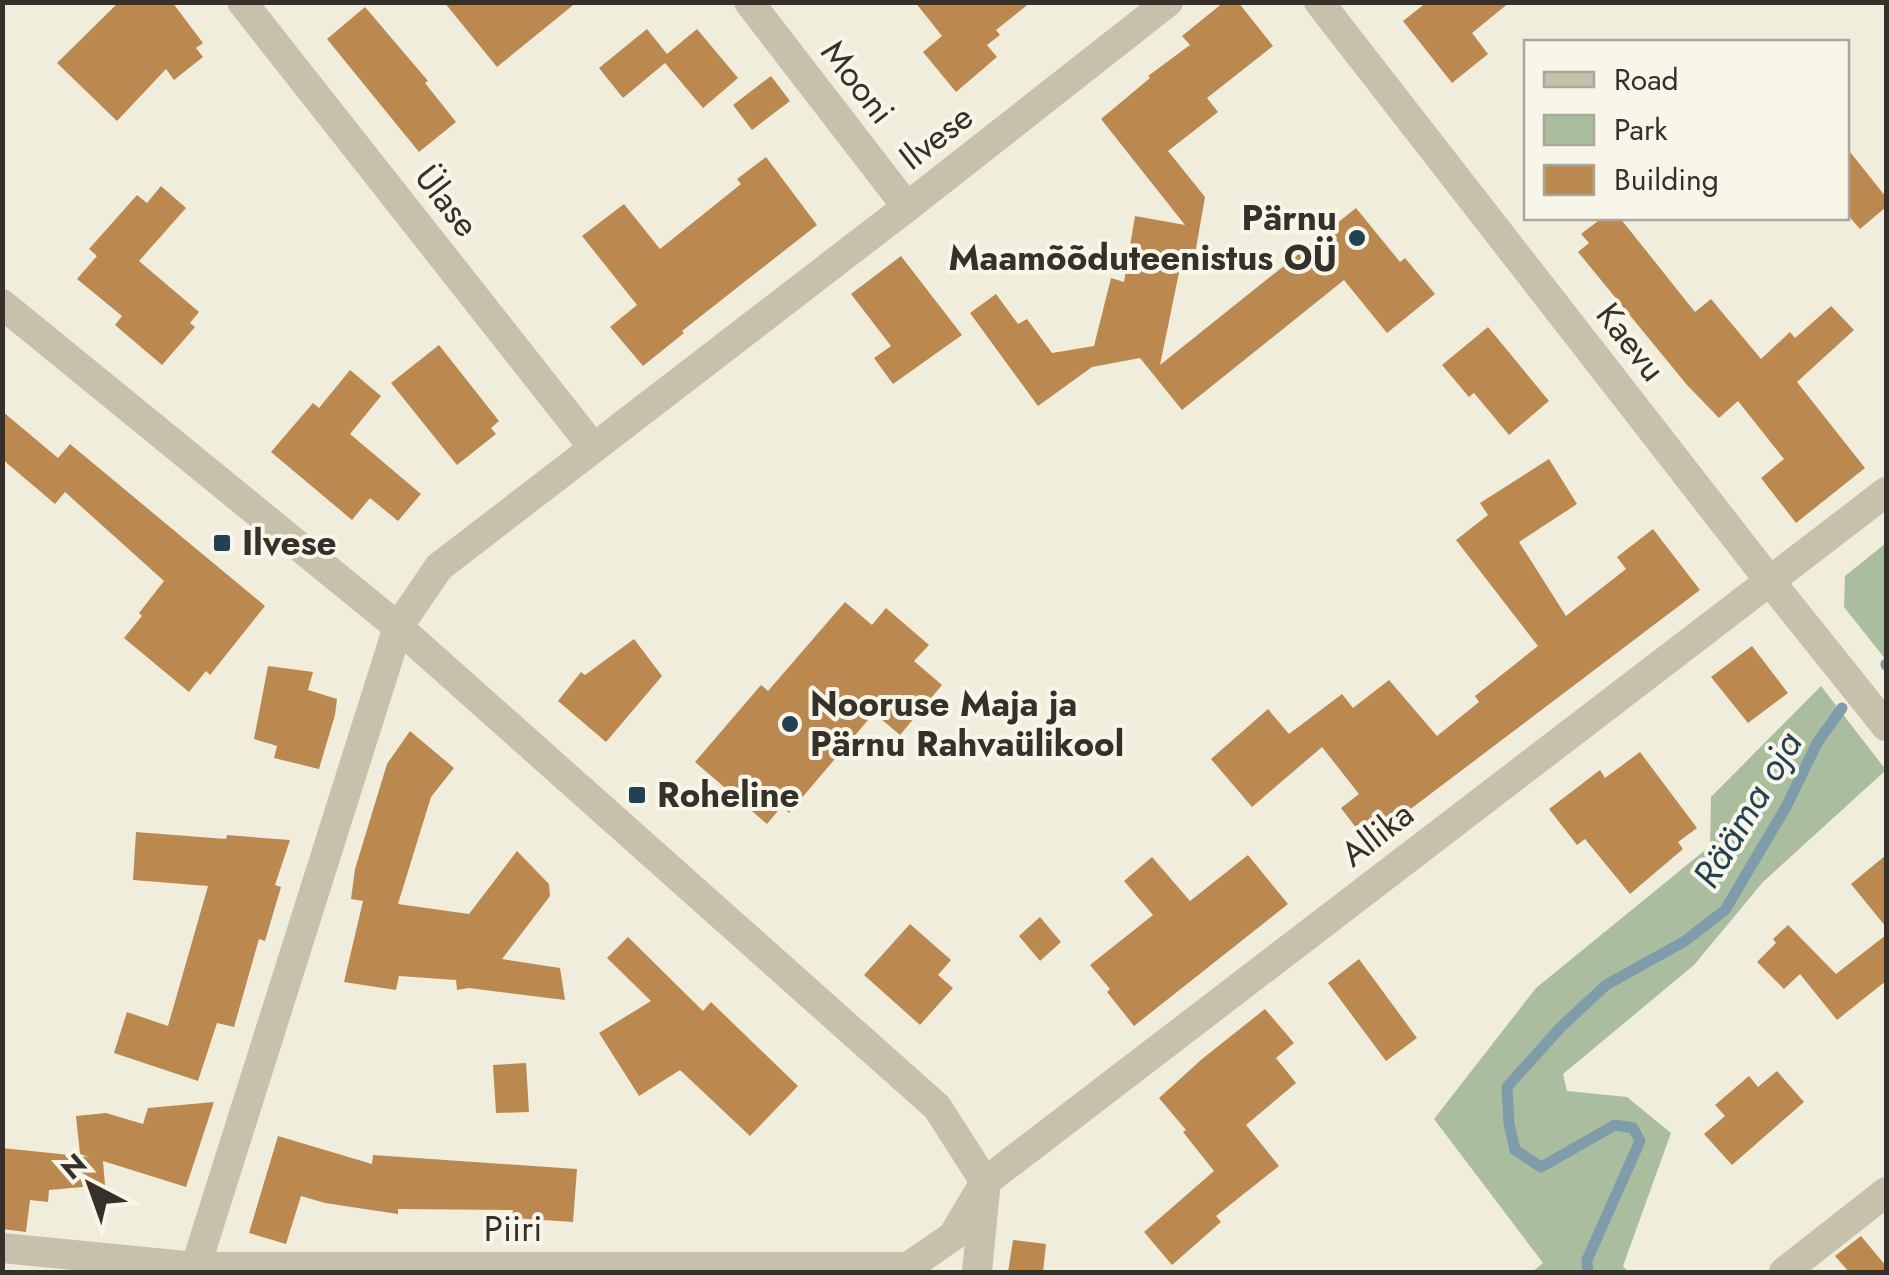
<svg xmlns="http://www.w3.org/2000/svg" width="1889" height="1275" viewBox="0 0 1889 1275" font-family="Jost,sans-serif">
  <style>
    .green { fill: #aabe9f }
    .lines { fill: none; stroke-linecap: round; stroke-linejoin: round }
    .stream { stroke: #7f9cab; stroke-width: 11 }
    .building { fill: #bb8950 }
    .minor { stroke: #c7c0aa; stroke-width: 30 }
    .poi-dot { fill: #224253; stroke: #f8f6e9; stroke-width: 4 }
    .labels { text-anchor: middle; dominant-baseline: central; stroke-width: 8; stroke-linejoin: round; paint-order: stroke }
    .street-label { font-size: 35px; fill: #353029; stroke: #f8f6e9 }
    .poi-label { font-size: 35px; font-weight: bold; fill: #353029; stroke: #f8f6e9; text-anchor: start }
    .water-label { font-size: 38px; font-style: italic; fill: #224253; stroke: #f8f6e9 }
  </style>
  <rect width="100%" height="100%" fill="#f0eddd"/>
  <g class="green">
    <path d="M 1886,543 L 1886,660 L 1844,607 L 1845,576 Z"/>
    <path d="M 1821,686 L 1886,770 L 1763,882 L 1694,965 L 1563,1074 L 1567,1091 L 1627,1097 L 1671,1133 L 1623,1266 L 1628,1272 L 1532,1272 L 1543,1263 L 1434,1119 L 1536,988 L 1710,846 L 1711,797 Z"/>
  </g>
  <g class="lines">
    <g class="stream">
      <path d="M 1886,665 L 1886,664"/>
      <path d="M 1588,1272 L 1587,1260 L 1640,1141 L 1633,1128 L 1615,1125 L 1541,1167 L 1515,1150 L 1509,1124 L 1507,1087 L 1560,1028 L 1606,985 L 1685,941 L 1725,910 L 1786,807 L 1817,743 L 1842,708"/>
    </g>
  </g>
  <g class="building">
    <path d="M 119,2 L 172,2 L 203,43 L 196,48 L 203,57 L 174,80 L 166,69 L 117,121 L 57,63 Z"/>
    <path d="M 444,2 L 577,2 L 497,67 Z"/>
    <path d="M 915,2 L 1031,2 L 996,30 L 1000,35 L 987,45 L 997,57 L 956,92 L 923,52 L 942,36 Z"/>
    <path d="M 1224,2 L 1238,2 L 1273,46 L 1207,98 L 1218,112 L 1168,151 L 1205,197 L 1194,260 L 1182,258 L 1160,365 L 1356,208 L 1400,262 L 1405,258 L 1435,294 L 1387,333 L 1344,280 L 1182,410 L 1140,358 L 1092,367 L 1038,406 L 970,313 L 996,294 L 1018,324 L 1027,319 L 1052,353 L 1094,346 L 1111,278 L 1124,282 L 1135,216 L 1185,225 L 1101,119 L 1150,78 L 1148,76 L 1190,45 L 1182,36 Z"/>
    <path d="M 1427,2 L 1510,2 L 1472,33 L 1488,54 L 1452,83 L 1403,21 Z"/>
    <path d="M 365,7 L 428,81 L 425,83 L 456,122 L 419,152 L 327,39 Z"/>
    <path d="M 647,29 L 667,54 L 697,29 L 738,78 L 703,108 L 665,63 L 623,98 L 599,68 Z"/>
    <path d="M 771,76 L 790,101 L 752,130 L 733,105 Z"/>
    <path d="M 1846,147 L 1886,197 L 1886,207 L 1860,229 L 1846,213 Z"/>
    <path d="M 766,157 L 817,225 L 682,331 L 684,333 L 643,366 L 610,327 L 637,305 L 582,236 L 624,204 L 660,249 L 741,184 L 737,179 Z"/>
    <path d="M 161,186 L 186,208 L 139,261 L 199,312 L 190,323 L 195,327 L 162,365 L 115,325 L 122,316 L 77,279 L 97,256 L 89,249 L 137,195 L 147,203 Z"/>
    <path d="M 1602,218 L 1620,218 L 1695,312 L 1711,299 L 1761,359 L 1790,332 L 1795,338 L 1831,306 L 1854,330 L 1797,382 L 1865,468 L 1796,523 L 1761,478 L 1784,459 L 1738,401 L 1719,418 L 1687,385 L 1578,252 L 1589,243 L 1581,234 Z"/>
    <path d="M 901,256 L 962,335 L 893,384 L 874,358 L 891,346 L 851,294 Z"/>
    <path d="M 1488,327 L 1549,401 L 1509,435 L 1474,393 L 1469,397 L 1442,365 Z"/>
    <path d="M 439,345 L 499,421 L 491,428 L 496,434 L 457,465 L 391,383 Z"/>
    <path d="M 350,370 L 381,396 L 350,434 L 421,494 L 398,521 L 370,498 L 352,520 L 271,452 L 313,403 L 319,408 Z"/>
    <path d="M 2,411 L 58,458 L 70,444 L 265,606 L 210,675 L 206,671 L 189,692 L 124,638 L 142,616 L 139,613 L 164,581 L 65,492 L 55,504 L 2,459 Z"/>
    <path d="M 1549,459 L 1577,504 L 1519,542 L 1566,616 L 1626,569 L 1617,557 L 1653,529 L 1700,590 L 1367,842 L 1341,808 L 1359,794 L 1322,747 L 1252,807 L 1211,759 L 1268,709 L 1289,734 L 1342,694 L 1353,708 L 1389,680 L 1437,736 L 1479,702 L 1475,696 L 1538,646 L 1456,540 L 1488,515 L 1480,503 Z"/>
    <path d="M 845,602 L 872,625 L 886,608 L 929,645 L 914,661 L 942,685 L 900,735 L 874,713 L 789,813 L 782,806 L 767,824 L 695,762 L 761,685 L 768,691 Z"/>
    <path d="M 634,639 L 662,676 L 606,742 L 558,701 L 581,672 L 585,675 Z"/>
    <path d="M 1752,646 L 1788,693 L 1748,723 L 1711,677 Z"/>
    <path d="M 268,666 L 313,672 L 308,690 L 337,699 L 335,715 L 319,769 L 274,758 L 277,746 L 254,739 Z"/>
    <path d="M 410,731 L 454,768 L 431,797 L 398,904 L 469,914 L 517,851 L 549,884 L 550,896 L 502,959 L 560,968 L 565,1000 L 469,988 L 457,990 L 456,980 L 399,976 L 396,990 L 344,982 L 363,901 L 351,899 L 355,869 L 387,764 Z"/>
    <path d="M 1640,752 L 1697,828 L 1678,842 L 1683,849 L 1630,894 L 1585,839 L 1577,845 L 1549,809 L 1600,770 L 1605,778 Z"/>
    <path d="M 136,832 L 226,839 L 227,835 L 290,840 L 275,885 L 281,887 L 265,941 L 259,939 L 234,1027 L 217,1023 L 198,1081 L 114,1053 L 127,1012 L 168,1026 L 208,886 L 133,880 Z"/>
    <path d="M 1248,855 L 1288,904 L 1134,1026 L 1107,992 L 1110,989 L 1090,965 L 1153,915 L 1124,881 L 1152,857 L 1190,901 Z"/>
    <path d="M 1886,855 L 1886,927 L 1851,884 Z"/>
    <path d="M 1040,917 L 1061,942 L 1040,961 L 1019,936 Z"/>
    <path d="M 910,924 L 951,960 L 938,975 L 953,988 L 920,1025 L 864,975 Z"/>
    <path d="M 1788,925 L 1836,974 L 1886,935 L 1886,981 L 1837,1020 L 1800,974 L 1784,989 L 1757,962 L 1776,943 L 1773,939 Z"/>
    <path d="M 628,937 L 703,1011 L 711,1002 L 798,1086 L 750,1136 L 680,1070 L 639,1096 L 599,1033 L 651,1001 L 607,958 Z"/>
    <path d="M 1359,959 L 1417,1038 L 1386,1061 L 1328,983 Z"/>
    <path d="M 1265,1009 L 1294,1043 L 1276,1058 L 1296,1083 L 1246,1125 L 1279,1166 L 1216,1216 L 1221,1222 L 1172,1265 L 1144,1232 L 1214,1171 L 1183,1132 L 1186,1130 L 1159,1098 L 1202,1059 Z"/>
    <path d="M 526,1063 L 529,1112 L 496,1113 L 493,1065 Z"/>
    <path d="M 1777,1071 L 1804,1102 L 1732,1165 L 1704,1134 L 1725,1116 L 1715,1105 L 1749,1076 L 1758,1087 Z"/>
    <path d="M 214,1102 L 186,1187 L 103,1161 L 105,1185 L 49,1190 L 48,1202 L 30,1200 L 26,1232 L 2,1229 L 2,1148 L 89,1157 L 80,1154 L 76,1116 L 106,1113 L 143,1124 L 148,1108 Z"/>
    <path d="M 278,1136 L 372,1164 L 373,1155 L 577,1169 L 573,1222 L 512,1218 L 513,1210 L 398,1209 L 398,1214 L 325,1203 L 301,1196 L 286,1244 L 249,1233 Z"/>
    <path d="M 1861,1236 L 1886,1266 L 1886,1272 L 1849,1272 L 1835,1256 Z"/>
    <path d="M 1013,1240 L 1046,1244 L 1043,1272 L 1008,1272 Z"/>
  </g>
  <g class="lines">
    <g class="minor">
      <path d="M 242,2 L 593,447"/>
      <path d="M 749,2 L 907,207"/>
      <path d="M 1319,2 L 1769,580 L 1886,726"/>
      <path d="M 2,304 L 398,627 L 937,1107 L 985,1182"/>
      <path d="M 2,1248 L 196,1267 L 908,1267 L 953,1236 L 985,1182 L 1886,492"/>
      <path d="M 194,1272 L 398,627 L 439,567 L 907,207 L 1168,2"/>
      <path d="M 977,1272 L 985,1190"/>
      <path d="M 1784,1272 L 1886,1192"/>
    </g>
  </g>
  <g class="poi-dot">
    <circle cx="1357" cy="238" r="10"/>
    <rect x="212" y="533" width="20" height="20" rx="5"/>
    <circle cx="790" cy="724" r="10"/>
    <rect x="627" y="785" width="20" height="20" rx="5"/>
  </g>
  <g class="labels">
    <g class="street-label">
      <text transform="translate(858 82) rotate(52)">Mooni</text>
      <text transform="translate(936 137) rotate(-38)">Ilvese</text>
      <text transform="translate(447 201) rotate(52)">Ülase</text>
      <text transform="translate(1631 342) rotate(52)">Kaevu</text>
      <text transform="translate(1377 834) rotate(-38)">Allika</text>
      <text x="513" y="1229">Piiri</text>
    </g>
    <g class="poi-label">
      <text x="1337" y="218" text-anchor="end">Pärnu<tspan x="1337" dy="40">Maamõõduteenistus OÜ</tspan></text>
      <text x="242" y="543">Ilvese</text>
      <text x="810" y="704">Nooruse Maja ja<tspan x="810" dy="40">Pärnu Rahvaülikool</tspan></text>
      <text x="657" y="795">Roheline</text>
    </g>
    <g class="water-label">
      <text transform="translate(1747 809) rotate(-59)">Rääma oja</text>
    </g>
  </g>
  <rect width="1889" height="1275" fill="none" stroke="#353029" stroke-width="10"/>
  <rect x="1524" y="40" width="325" height="180" fill="#f8f6e9" stroke="#aaa79c" stroke-width="2.5"/>
  <rect x="1544" y="72" width="50" height="15" fill="#c7c0aa" stroke="#aaa79c" stroke-width="2.5"/>
  <text x="1614" y="90" font-size="30" fill="#353029">Road</text>
  <rect x="1544" y="115" width="50" height="30" fill="#aabe9f" stroke="#aaa79c" stroke-width="2.5"/>
  <text x="1614" y="140" font-size="30" fill="#353029">Park</text>
  <rect x="1544" y="165" width="50" height="30" fill="#bb8950" stroke="#aaa79c" stroke-width="2.5"/>
  <text x="1614" y="190" font-size="30" fill="#353029">Building</text>
  <g transform="translate(90 1185) rotate(319)" stroke="#f8f6e9" stroke-width="8" paint-order="stroke">
  <path d="M0-8L18 38L0 25L-18 38Z" fill="#353029"/>
  <text y="-15" font-size="28" font-weight="bold" text-anchor="middle" fill="#353029">N</text>
  </g>
</svg>
